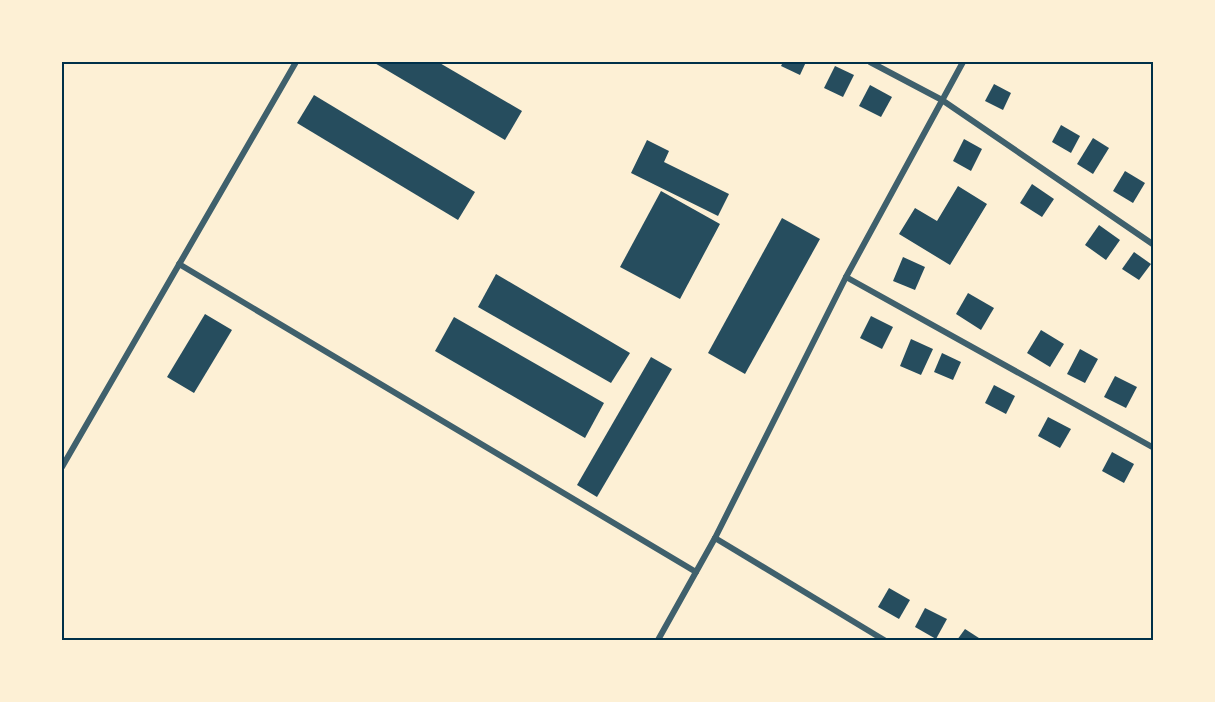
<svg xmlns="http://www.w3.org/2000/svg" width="1215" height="702" viewBox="0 0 1215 702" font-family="'Source Sans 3',sans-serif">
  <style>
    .building { fill: #264d5e }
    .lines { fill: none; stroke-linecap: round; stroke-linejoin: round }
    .minor { stroke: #3f606c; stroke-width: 6 }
    .neatline { fill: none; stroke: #003049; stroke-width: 2 }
  </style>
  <rect width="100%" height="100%" fill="#fdf0d5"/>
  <g class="building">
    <path d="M 373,62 L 438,62 L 522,111 L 505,140 Z"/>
    <path d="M 783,62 L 806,62 L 800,75 L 781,66 Z"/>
    <path d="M 835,66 L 854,75 L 843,97 L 824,88 Z"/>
    <path d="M 994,84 L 1011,93 L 1003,110 L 985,101 Z"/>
    <path d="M 870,85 L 892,97 L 881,117 L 859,106 Z"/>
    <path d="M 314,95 L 475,192 L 458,220 L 297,123 Z"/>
    <path d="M 1061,125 L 1080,136 L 1071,153 L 1052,142 Z"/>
    <path d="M 1093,138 L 1109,148 L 1093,174 L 1077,164 Z"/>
    <path d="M 964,139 L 982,149 L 971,171 L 953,161 Z"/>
    <path d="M 647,140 L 669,151 L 664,162 L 729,194 L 718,216 L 631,173 Z"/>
    <path d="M 1125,171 L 1145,183 L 1133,203 L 1113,191 Z"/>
    <path d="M 1032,184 L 1054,199 L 1042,217 L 1020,203 Z"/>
    <path d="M 958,186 L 987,204 L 950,265 L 899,234 L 915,208 L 937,221 Z"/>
    <path d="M 661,191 L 720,224 L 680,299 L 620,267 Z"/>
    <path d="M 782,218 L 820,239 L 745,374 L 708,353 Z"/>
    <path d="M 1099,225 L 1120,240 L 1106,260 L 1085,245 Z"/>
    <path d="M 1134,252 L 1151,264 L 1139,280 L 1122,269 Z"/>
    <path d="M 903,257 L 925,267 L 915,290 L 893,281 Z"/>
    <path d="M 496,274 L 630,353 L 611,383 L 478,307 Z"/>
    <path d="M 968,293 L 994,308 L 981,330 L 956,314 Z"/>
    <path d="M 205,314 L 232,330 L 194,393 L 167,377 Z"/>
    <path d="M 871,316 L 893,327 L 882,349 L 860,338 Z"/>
    <path d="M 454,317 L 604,403 L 585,438 L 435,351 Z"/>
    <path d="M 1041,330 L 1064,344 L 1050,367 L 1027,353 Z"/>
    <path d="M 911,339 L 933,349 L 921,375 L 900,366 Z"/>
    <path d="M 1080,349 L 1098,359 L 1085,383 L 1067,374 Z"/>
    <path d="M 942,353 L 961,362 L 953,380 L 934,372 Z"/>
    <path d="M 651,357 L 672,369 L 597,497 L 577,485 Z"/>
    <path d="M 1115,376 L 1137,387 L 1126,408 L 1104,397 Z"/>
    <path d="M 994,385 L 1015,396 L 1006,414 L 985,403 Z"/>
    <path d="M 1048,417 L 1071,429 L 1060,448 L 1038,436 Z"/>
    <path d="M 1112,452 L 1134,464 L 1124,483 L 1102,471 Z"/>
    <path d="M 889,588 L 910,600 L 899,619 L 878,607 Z"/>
    <path d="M 925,608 L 947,619 L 936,639 L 915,627 Z"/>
    <path d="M 965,629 L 982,640 L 957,640 Z"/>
  </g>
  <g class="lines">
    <g class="minor">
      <path d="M 870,62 L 942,100 L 1154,245"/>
      <path d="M 179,264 L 696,572"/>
      <path d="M 846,277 L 1154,448"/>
      <path d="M 62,467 L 296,62"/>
      <path d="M 715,538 L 884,640"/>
      <path d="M 658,640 L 715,538 L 846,277 L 963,62"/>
    </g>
  </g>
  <rect width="1215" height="702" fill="none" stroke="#fdf0d5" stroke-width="126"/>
  <rect x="63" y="63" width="1089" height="576" class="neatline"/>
</svg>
